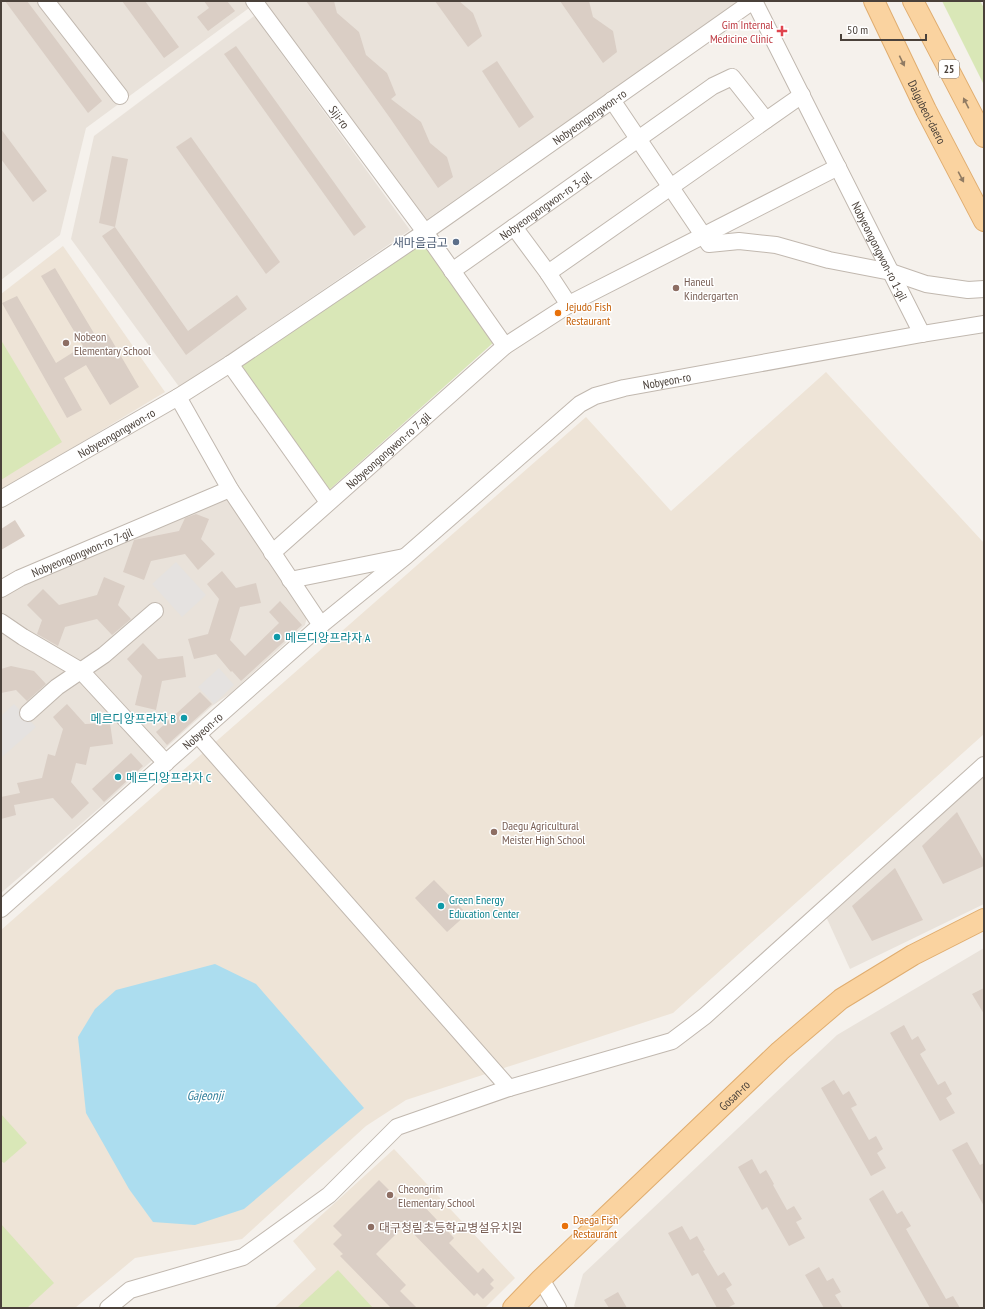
<svg xmlns="http://www.w3.org/2000/svg" width="985" height="1309" viewBox="0 0 985 1309" font-family="'PT Sans Narrow','Noto Sans KR',sans-serif">
  <style>
    .residential { fill: #e9e2da }
    .education { fill: #eee4d7 }
    .green { fill: #d9e7b7 }
    .parking { fill: #e5e2e0 }
    .water { fill: #acddef }
    .building { fill: #dacec5 }
    .lines { fill: none; stroke-linecap: round; stroke-linejoin: round }
    .minor-casing { stroke: #c1b8af; stroke-width: 18 }
    .major-casing { stroke: #e0ad6f; stroke-width: 22 }
    .minor { stroke: #fff; stroke-width: 16 }
    .major { stroke: #fad3a0; stroke-width: 20 }
    .oneway { fill: #907b63 }
    .health-dot { fill: #e0444e; stroke: #fff; stroke-width: 1.5 }
    .service-dot { fill: #5c6f8a; stroke: #fff; stroke-width: 1.5 }
    .education-dot { fill: #8d6e63; stroke: #fff; stroke-width: 1.5 }
    .food-dot { fill: #e8710a; stroke: #fff; stroke-width: 1.5 }
    .culture-dot { fill: #0f9aa8; stroke: #fff; stroke-width: 1.5 }
    .labels { text-anchor: middle; dominant-baseline: central; stroke-width: 3; stroke-linejoin: round; paint-order: stroke }
    .shield { fill: #fff; stroke: #807a75; stroke-width: 1 }
    .shield-label { font-size: 11px; font-weight: bold; fill: #4a413a }
    .health-label { font-size: 12px; fill: #be3a42; stroke: #fff; text-anchor: end }
    .street-label { font-size: 12px; fill: #4a413a; stroke: #fff }
    .service-label { font-size: 12px; fill: #4e5e75; stroke: #fff; text-anchor: end }
    .education-label { font-size: 12px; fill: #785e54; stroke: #fff; text-anchor: start }
    .food-label { font-size: 12px; fill: #c56008; stroke: #fff; text-anchor: start }
    .culture-label { font-size: 12px; fill: #0d838f; stroke: #fff; text-anchor: start }
    .water-label { font-size: 13px; font-style: italic; fill: #307e9b; stroke: #fff }
  </style>
  <rect width="100%" height="100%" fill="#f5f1ec"/>
  <g class="residential">
    <path d="M 1,1 L 244,1 L 249,8 L 86,128 L 60,235 L 1,280 Z"/>
    <path d="M 254,1 L 742,1 L 420,224 Z"/>
    <path d="M 254,16 L 410,230 L 180,388 L 71,239 L 94,136 Z"/>
    <path d="M 226,494 L 307,617 L 305,625 L 231,693 L 212,706 L 104,804 L 1,893 L 1,594 Z"/>
    <path d="M 984,765 L 984,904 L 850,969 L 823,910 Z"/>
    <path d="M 984,948 L 984,1308 L 576,1308 L 574,1306 L 583,1274 L 837,1035 Z"/>
  </g>
  <g class="education">
    <path d="M 63,246 L 165,392 L 1,491 L 1,294 Z"/>
    <path d="M 826,372 L 984,543 L 984,734 L 673,1013 L 406,1100 L 366,1126 L 242,1239 L 135,1258 L 75,1308 L 1,1308 L 1,930 L 586,417 L 671,511 Z"/>
    <path d="M 394,1149 L 515,1278 L 485,1308 L 274,1308 L 316,1269 L 293,1241 Z"/>
  </g>
  <g class="green">
    <path d="M 942,1 L 980,1 L 984,8 L 984,85 Z"/>
    <path d="M 422,240 L 493,343 L 329,490 L 241,366 Z"/>
    <path d="M 1,340 L 62,442 L 1,480 Z"/>
    <path d="M 1,1114 L 27,1143 L 4,1163 L 1,1161 Z"/>
    <path d="M 1,1224 L 54,1283 L 27,1308 L 1,1308 Z"/>
    <path d="M 338,1270 L 373,1308 L 297,1308 Z"/>
  </g>
  <g class="parking">
    <path d="M 176,562 L 206,595 L 182,617 L 152,584 Z"/>
    <path d="M 219,668 L 234,685 L 214,704 L 198,687 Z"/>
    <path d="M 14,704 L 36,727 L 1,758 L 1,716 Z"/>
  </g>
  <path class="water" d="M 215,964 L 256,984 L 364,1108 L 244,1209 L 195,1225 L 153,1222 L 129,1189 L 86,1113 L 78,1037 L 95,1009 L 116,990 Z"/>
  <g class="building">
    <path d="M 5,1 L 27,1 L 102,101 L 88,113 Z"/>
    <path d="M 122,1 L 145,1 L 179,47 L 164,58 Z"/>
    <path d="M 204,1 L 227,1 L 235,11 L 208,31 L 197,17 L 209,8 Z"/>
    <path d="M 306,1 L 334,1 L 337,13 L 359,32 L 366,55 L 387,73 L 396,95 L 391,99 L 421,122 L 430,143 L 447,157 L 453,177 L 438,188 L 390,118 Z"/>
    <path d="M 435,1 L 459,1 L 473,13 L 482,36 L 468,47 Z"/>
    <path d="M 560,1 L 589,1 L 593,17 L 613,31 L 617,52 L 603,63 Z"/>
    <path d="M 236,46 L 366,227 L 354,236 L 224,54 Z"/>
    <path d="M 497,61 L 534,117 L 519,128 L 482,71 Z"/>
    <path d="M 1,129 L 47,191 L 33,202 L 1,159 Z"/>
    <path d="M 191,137 L 280,262 L 266,274 L 176,147 Z"/>
    <path d="M 112,156 L 128,159 L 115,227 L 99,223 Z"/>
    <path d="M 115,227 L 188,331 L 237,295 L 247,309 L 186,355 L 102,236 Z"/>
    <path d="M 55,268 L 98,340 L 108,334 L 139,387 L 110,405 L 86,365 L 64,378 L 82,410 L 67,418 L 2,303 L 17,296 L 56,363 L 83,346 L 41,276 Z"/>
    <path d="M 196,514 L 209,519 L 201,539 L 215,554 L 198,570 L 185,554 L 151,561 L 144,580 L 123,572 L 134,540 L 179,531 L 185,518 Z"/>
    <path d="M 15,520 L 25,536 L 1,550 L 1,529 Z"/>
    <path d="M 222,571 L 236,588 L 256,583 L 261,603 L 240,607 L 230,640 L 245,656 L 279,623 L 269,612 L 280,601 L 302,625 L 241,681 L 232,671 L 231,672 L 216,654 L 194,659 L 188,639 L 208,634 L 219,599 L 207,584 Z"/>
    <path d="M 104,577 L 125,586 L 118,605 L 131,619 L 112,635 L 97,619 L 65,627 L 58,646 L 37,634 L 42,620 L 27,605 L 43,589 L 59,605 L 97,595 Z"/>
    <path d="M 143,643 L 158,659 L 183,656 L 186,677 L 162,681 L 156,710 L 135,705 L 142,676 L 127,659 Z"/>
    <path d="M 11,666 L 34,671 L 46,684 L 27,701 L 16,690 L 1,693 L 1,669 Z"/>
    <path d="M 200,692 L 212,704 L 167,745 L 156,732 Z"/>
    <path d="M 67,704 L 85,724 L 110,723 L 113,744 L 90,747 L 86,765 L 76,763 L 71,782 L 89,803 L 72,819 L 53,798 L 14,805 L 16,815 L 1,819 L 1,797 L 20,793 L 17,783 L 42,778 L 48,754 L 55,756 L 63,729 L 53,717 Z"/>
    <path d="M 131,753 L 143,766 L 104,802 L 92,789 Z"/>
    <path d="M 957,812 L 984,861 L 984,866 L 943,884 L 922,846 Z"/>
    <path d="M 895,868 L 923,920 L 872,941 L 852,906 Z"/>
    <path d="M 434,880 L 467,914 L 447,932 L 415,898 Z"/>
    <path d="M 984,988 L 984,1014 L 972,994 Z"/>
    <path d="M 904,1025 L 912,1040 L 918,1036 L 926,1050 L 920,1054 L 938,1085 L 945,1081 L 952,1094 L 946,1098 L 955,1113 L 940,1121 L 890,1033 Z"/>
    <path d="M 834,1080 L 843,1095 L 849,1091 L 857,1105 L 851,1108 L 869,1140 L 876,1136 L 883,1149 L 877,1153 L 886,1168 L 871,1176 L 821,1088 Z"/>
    <path d="M 967,1142 L 980,1165 L 984,1163 L 984,1206 L 952,1150 Z"/>
    <path d="M 752,1159 L 760,1174 L 766,1170 L 774,1184 L 773,1185 L 787,1210 L 794,1206 L 802,1219 L 796,1222 L 805,1238 L 789,1246 L 767,1207 L 762,1210 L 738,1167 Z"/>
    <path d="M 379,1180 L 404,1205 L 408,1202 L 413,1206 L 419,1201 L 454,1238 L 449,1243 L 478,1273 L 483,1268 L 494,1280 L 490,1284 L 494,1288 L 483,1299 L 477,1293 L 474,1296 L 405,1225 L 376,1254 L 406,1285 L 400,1291 L 417,1308 L 391,1308 L 340,1256 L 343,1254 L 333,1244 L 342,1235 L 333,1226 Z"/>
    <path d="M 883,1190 L 897,1214 L 902,1211 L 911,1226 L 906,1229 L 946,1299 L 953,1296 L 960,1308 L 930,1308 L 869,1199 Z"/>
    <path d="M 682,1226 L 690,1240 L 697,1236 L 705,1250 L 703,1251 L 718,1276 L 724,1272 L 732,1285 L 726,1289 L 735,1304 L 727,1308 L 717,1308 L 698,1273 L 692,1276 L 668,1233 Z"/>
    <path d="M 819,1267 L 827,1281 L 833,1278 L 841,1292 L 835,1295 L 843,1308 L 824,1308 L 805,1275 Z"/>
    <path d="M 618,1292 L 627,1308 L 609,1308 L 604,1300 Z"/>
  </g>
  <g class="lines">
    <defs>
      <g id="minor">
        <path d="M 46,1 L 120,96"/>
        <path id="s1" d="M 254,1 L 425,232 L 505,346"/>
        <path id="s2" d="M 754,1 L 922,334"/>
        <path d="M 612,100 L 709,244 L 739,241 L 776,245 L 829,260 L 891,272 L 926,284 L 968,290 L 984,289"/>
        <path d="M 514,227 L 548,273 L 569,305"/>
        <path id="s3" d="M 452,271 L 713,86 L 732,77 L 766,120"/>
        <path d="M 548,273 L 802,95"/>
        <path d="M 230,364 L 328,502"/>
        <path d="M 178,397 L 230,489 L 321,625"/>
        <path id="s4" d="M 1,499 L 178,397 L 230,364 L 425,232 L 753,1"/>
        <path id="s5" d="M 272,553 L 505,346 L 573,302 L 838,167"/>
        <path d="M 290,580 L 404,557"/>
        <path id="s6" d="M 1,589 L 20,578 L 230,489"/>
        <path d="M 1,622 L 23,637 L 81,671 L 166,763"/>
        <path d="M 28,713 L 57,687 L 104,655 L 155,611"/>
        <path d="M 198,735 L 509,1088"/>
        <path id="s7" d="M 1,909 L 321,625 L 406,556 L 580,404 L 595,396 L 624,388 L 922,334 L 984,324"/>
        <path d="M 541,1279 L 558,1308"/>
        <path d="M 108,1308 L 130,1290 L 243,1257 L 329,1195 L 397,1127 L 509,1088 L 672,1041 L 705,1016 L 984,765"/>
      </g>
      <g id="major">
        <path id="s8" d="M 874,1 L 926,110 L 984,221"/>
        <path d="M 913,1 L 984,137"/>
        <path id="s9" d="M 513,1308 L 541,1279 L 780,1051 L 841,999 L 913,955 L 984,919"/>
      </g>
    </defs>
    <use href="#minor" class="minor-casing"/>
    <use href="#major" class="major-casing"/>
    <use href="#minor" class="minor"/>
    <use href="#major" class="major"/>
  </g>
  <defs><path id="oneway-solid" d="M-6-.8H1V-3.2L6.5 0L1 3.2V.8H-6Z"/></defs>
  <g class="oneway">
    <use href="#oneway-solid" transform="translate(902 61) rotate(64)"/>
    <use href="#oneway-solid" transform="translate(966 103) rotate(-117)"/>
    <use href="#oneway-solid" transform="translate(961 177) rotate(62)"/>
  </g>
  <path class="health-dot" d="M780 25h4v4h4v4h-4v4h-4v-4h-4v-4h4z"/>
  <circle class="service-dot" cx="456" cy="242" r="4"/>
  <g class="education-dot">
    <circle cx="676" cy="288" r="4"/>
    <circle cx="66" cy="343" r="4"/>
    <circle cx="494" cy="832" r="4"/>
    <circle cx="390" cy="1195" r="4"/>
    <circle cx="371" cy="1227" r="4"/>
  </g>
  <g class="food-dot">
    <circle cx="558" cy="313" r="4"/>
    <circle cx="565" cy="1226" r="4"/>
  </g>
  <g class="culture-dot">
    <circle cx="277" cy="637" r="4"/>
    <circle cx="184" cy="718" r="4"/>
    <circle cx="118" cy="777" r="4"/>
    <circle cx="441" cy="906" r="4"/>
  </g>
  <g class="labels">
    <rect class="shield" x="939" y="60" width="20" height="18" rx="3"/>
    <g class="shield-label">
      <text x="949" y="69">25</text>
    </g>
    <g class="health-label">
      <text x="773" y="24">Gim Internal<tspan x="773" dy="14">Medicine Clinic</tspan></text>
    </g>
    <g class="street-label">
      <text stroke="none"><textPath href="#s8" startOffset="123">Dalgubeol-daero</textPath></text>
      <text stroke="none"><textPath href="#s1" startOffset="144">Siji-ro</textPath></text>
      <text stroke="none"><textPath href="#s4" startOffset="702">Nobyeongongwon-ro</textPath></text>
      <text stroke="none"><textPath href="#s3" startOffset="114">Nobyeongongwon-ro 3-gil</textPath></text>
      <text stroke="none"><textPath href="#s2" startOffset="280">Nobyeongongwon-ro 1-gil</textPath></text>
      <text stroke="none"><textPath href="#s7" startOffset="859">Nobyeon-ro</textPath></text>
      <text stroke="none"><textPath href="#s4" startOffset="133">Nobyeongongwon-ro</textPath></text>
      <text stroke="none"><textPath href="#s5" startOffset="155">Nobyeongongwon-ro 7-gil</textPath></text>
      <text stroke="none"><textPath href="#s6" startOffset="89">Nobyeongongwon-ro 7-gil</textPath></text>
      <text stroke="none"><textPath href="#s7" startOffset="269">Nobyeon-ro</textPath></text>
      <text stroke="none"><textPath href="#s9" startOffset="307">Gosan-ro</textPath></text>
    </g>
    <g class="service-label">
      <text x="448" y="242">새마을금고</text>
    </g>
    <g class="education-label">
      <text x="684" y="281">Haneul<tspan x="684" dy="14">Kindergarten</tspan></text>
      <text x="74" y="336">Nobeon<tspan x="74" dy="14">Elementary School</tspan></text>
      <text x="502" y="825">Daegu Agricultural<tspan x="502" dy="14">Meister High School</tspan></text>
      <text x="398" y="1188">Cheongrim<tspan x="398" dy="14">Elementary School</tspan></text>
      <text x="379" y="1227">대구청림초등학교병설유치원</text>
    </g>
    <g class="food-label">
      <text x="566" y="306">Jejudo Fish<tspan x="566" dy="14">Restaurant</tspan></text>
      <text x="573" y="1219">Daega Fish<tspan x="573" dy="14">Restaurant</tspan></text>
    </g>
    <g class="culture-label">
      <text x="285" y="637">메르디앙프라자 A</text>
      <text x="176" y="718" text-anchor="end">메르디앙프라자 B</text>
      <text x="126" y="777">메르디앙프라자 C</text>
      <text x="449" y="899">Green Energy<tspan x="449" dy="14">Education Center</tspan></text>
    </g>
    <g class="water-label">
      <text x="205" y="1095">Gajeonji</text>
    </g>
  </g>
  <rect width="985" height="1309" fill="none" stroke="#4a413a" stroke-width="4"/>
  <path d="M841 34v6h85v-6" fill="none" stroke="#4a413a" stroke-width="2"/>
  <text x="847" y="34" font-size="12" fill="#4a413a" stroke="#ffffff" stroke-width="3" paint-order="stroke">50 m</text>
</svg>
